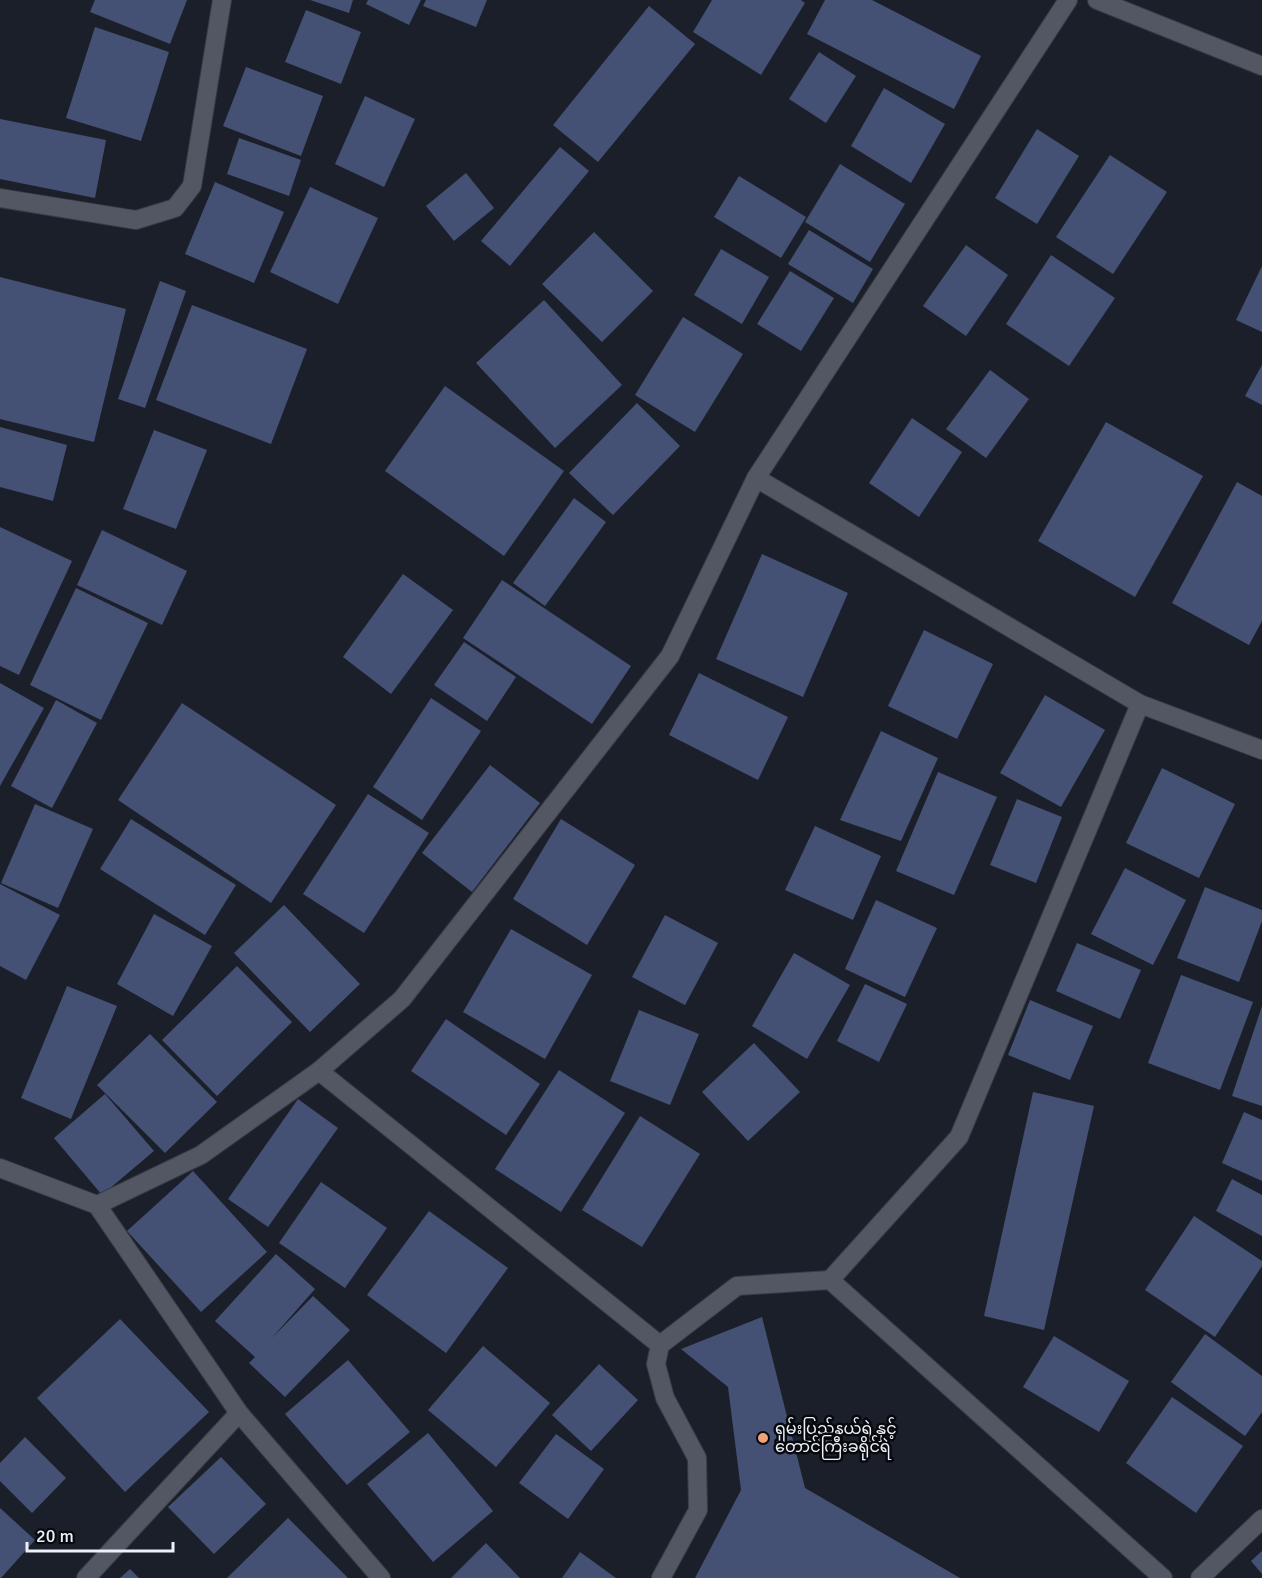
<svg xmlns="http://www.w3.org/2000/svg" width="1262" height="1578" viewBox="0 0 1262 1578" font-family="Signika,'Noto Sans Myanmar',sans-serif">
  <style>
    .building { fill: #445174 }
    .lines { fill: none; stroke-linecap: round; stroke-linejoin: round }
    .minor-casing { stroke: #393c44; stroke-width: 20 }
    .minor { stroke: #525763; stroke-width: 18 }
    .poi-dot { fill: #f0a279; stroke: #07090e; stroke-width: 2 }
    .labels { text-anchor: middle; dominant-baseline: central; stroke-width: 5; stroke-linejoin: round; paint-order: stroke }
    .poi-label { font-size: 16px; fill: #ecf0f7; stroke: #07090e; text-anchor: start }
  </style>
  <rect width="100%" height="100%" fill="#1b1f2a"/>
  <g class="building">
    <path d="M 95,0 L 187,0 L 170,44 L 90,12 Z"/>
    <path d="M 310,0 L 353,0 L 349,13 Z"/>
    <path d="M 368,0 L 421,0 L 409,25 L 366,4 Z"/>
    <path d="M 426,0 L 487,0 L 476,27 L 423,6 Z"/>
    <path d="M 712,0 L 801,0 L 805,3 L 761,75 L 693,32 Z"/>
    <path d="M 825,0 L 872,0 L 981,56 L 954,109 L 807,34 Z"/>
    <path d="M 649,6 L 695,44 L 598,162 L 553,125 Z"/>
    <path d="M 306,10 L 361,32 L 341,84 L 285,62 Z"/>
    <path d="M 95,27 L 169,52 L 141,141 L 66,118 Z"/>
    <path d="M 819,52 L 856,76 L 826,123 L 789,99 Z"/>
    <path d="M 246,67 L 323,96 L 301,156 L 223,126 Z"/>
    <path d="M 884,88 L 945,124 L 911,183 L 851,146 Z"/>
    <path d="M 365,96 L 415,119 L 384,187 L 335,164 Z"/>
    <path d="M 0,119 L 106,140 L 95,198 L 0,179 Z"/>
    <path d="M 1037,129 L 1079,156 L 1037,224 L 995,198 Z"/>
    <path d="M 239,138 L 301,160 L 289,196 L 227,174 Z"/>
    <path d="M 560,147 L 589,171 L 510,266 L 481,241 Z"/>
    <path d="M 1110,155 L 1167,192 L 1113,274 L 1056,237 Z"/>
    <path d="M 840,164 L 905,204 L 870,262 L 805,222 Z"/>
    <path d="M 466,173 L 494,208 L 454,241 L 426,206 Z"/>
    <path d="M 739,176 L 806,217 L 781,258 L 714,217 Z"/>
    <path d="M 215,182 L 284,212 L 254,283 L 185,254 Z"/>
    <path d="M 310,187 L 378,218 L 338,304 L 270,272 Z"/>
    <path d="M 809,230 L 873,269 L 853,303 L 788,264 Z"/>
    <path d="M 594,232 L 653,291 L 602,342 L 542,284 Z"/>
    <path d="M 966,245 L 1008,275 L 966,336 L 923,306 Z"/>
    <path d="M 721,249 L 769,277 L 742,324 L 694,295 Z"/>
    <path d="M 1051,255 L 1115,298 L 1069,366 L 1006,324 Z"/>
    <path d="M 1262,266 L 1262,332 L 1236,320 Z"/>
    <path d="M 790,271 L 834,298 L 801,351 L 757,324 Z"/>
    <path d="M 0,277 L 126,309 L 94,442 L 0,419 Z"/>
    <path d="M 160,281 L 186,291 L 145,408 L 118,399 Z"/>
    <path d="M 544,300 L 622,385 L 555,448 L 476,363 Z"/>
    <path d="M 192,305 L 307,349 L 271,444 L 156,400 Z"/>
    <path d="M 683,317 L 743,354 L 695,432 L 635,395 Z"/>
    <path d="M 1262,365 L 1262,405 L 1245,396 Z"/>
    <path d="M 990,370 L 1029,399 L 986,458 L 946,429 Z"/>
    <path d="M 445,386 L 564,471 L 504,556 L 385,471 Z"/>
    <path d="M 637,403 L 680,446 L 613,515 L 569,473 Z"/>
    <path d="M 912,418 L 962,452 L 919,517 L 869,483 Z"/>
    <path d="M 1106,422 L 1203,476 L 1135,597 L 1038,541 Z"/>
    <path d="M 0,427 L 67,445 L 53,501 L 0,487 Z"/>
    <path d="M 154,430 L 207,450 L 176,529 L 123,509 Z"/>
    <path d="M 1237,482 L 1262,496 L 1262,621 L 1249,645 L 1172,603 Z"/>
    <path d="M 574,498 L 606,522 L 545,606 L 513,583 Z"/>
    <path d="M 0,527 L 72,561 L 19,675 L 0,666 Z"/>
    <path d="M 102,530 L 187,571 L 162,625 L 77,585 Z"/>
    <path d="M 762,554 L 848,593 L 803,697 L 716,659 Z"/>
    <path d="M 403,574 L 453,610 L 391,694 L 343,657 Z"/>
    <path d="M 502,580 L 631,666 L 592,724 L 463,638 Z"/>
    <path d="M 76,588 L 148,623 L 101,720 L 30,685 Z"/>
    <path d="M 924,630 L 993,664 L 957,739 L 888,706 Z"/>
    <path d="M 464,642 L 516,677 L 487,721 L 434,685 Z"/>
    <path d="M 699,673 L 788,717 L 758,780 L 669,735 Z"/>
    <path d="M 0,683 L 44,708 L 0,786 Z"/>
    <path d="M 1045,695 L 1105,730 L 1061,807 L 1000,773 Z"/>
    <path d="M 431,698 L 481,731 L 422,820 L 373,787 Z"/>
    <path d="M 56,700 L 97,723 L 52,808 L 11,786 Z"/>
    <path d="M 182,703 L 336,805 L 271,903 L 118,800 Z"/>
    <path d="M 881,731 L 938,758 L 901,841 L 840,820 Z"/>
    <path d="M 490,765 L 540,803 L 472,892 L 422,853 Z"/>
    <path d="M 1162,768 L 1235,804 L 1199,878 L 1126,843 Z"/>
    <path d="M 938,772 L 997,797 L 954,895 L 896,871 Z"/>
    <path d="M 368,794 L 429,833 L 364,933 L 303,894 Z"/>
    <path d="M 1017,799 L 1062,817 L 1036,883 L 990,865 Z"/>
    <path d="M 35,804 L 93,829 L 58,908 L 1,883 Z"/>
    <path d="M 131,819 L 236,885 L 205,935 L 100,869 Z"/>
    <path d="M 561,819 L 635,865 L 587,945 L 513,899 Z"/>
    <path d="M 815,826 L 881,856 L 853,920 L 785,890 Z"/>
    <path d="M 1125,868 L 1186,900 L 1153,965 L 1091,934 Z"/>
    <path d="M 0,884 L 60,915 L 26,980 L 0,966 Z"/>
    <path d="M 1205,887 L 1262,910 L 1262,921 L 1239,982 L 1177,958 Z"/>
    <path d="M 876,900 L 937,928 L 905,997 L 845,969 Z"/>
    <path d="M 284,905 L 360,984 L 310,1032 L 234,953 Z"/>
    <path d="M 154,914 L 212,946 L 173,1016 L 117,984 Z"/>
    <path d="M 665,915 L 718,943 L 685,1005 L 632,977 Z"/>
    <path d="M 511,929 L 592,975 L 545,1059 L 463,1012 Z"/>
    <path d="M 1077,943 L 1141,970 L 1120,1019 L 1056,991 Z"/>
    <path d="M 794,953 L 850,985 L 807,1059 L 752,1026 Z"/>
    <path d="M 237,966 L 292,1022 L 217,1096 L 162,1040 Z"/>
    <path d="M 1181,975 L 1253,1002 L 1220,1090 L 1148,1063 Z"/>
    <path d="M 865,984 L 907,1004 L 879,1062 L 837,1041 Z"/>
    <path d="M 67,986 L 117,1006 L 71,1119 L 21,1098 Z"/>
    <path d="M 1030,1000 L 1093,1026 L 1070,1080 L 1008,1055 Z"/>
    <path d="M 1262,1006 L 1262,1106 L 1232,1096 Z"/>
    <path d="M 639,1010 L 699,1034 L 670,1105 L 610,1081 Z"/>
    <path d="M 446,1019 L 540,1084 L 506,1135 L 411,1071 Z"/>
    <path d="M 150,1034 L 217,1102 L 165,1153 L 97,1085 Z"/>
    <path d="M 754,1043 L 800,1092 L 748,1141 L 702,1092 Z"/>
    <path d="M 559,1070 L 625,1113 L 561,1212 L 495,1169 Z"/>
    <path d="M 1033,1092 L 1094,1106 L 1044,1330 L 984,1316 Z"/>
    <path d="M 105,1094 L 154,1151 L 102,1195 L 54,1138 Z"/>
    <path d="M 298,1099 L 338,1128 L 268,1227 L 228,1199 Z"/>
    <path d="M 1244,1112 L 1262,1120 L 1262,1181 L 1222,1163 Z"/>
    <path d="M 640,1116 L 700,1154 L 642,1247 L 582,1210 Z"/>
    <path d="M 193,1171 L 267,1252 L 201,1312 L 127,1231 Z"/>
    <path d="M 1232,1179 L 1262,1195 L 1262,1236 L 1216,1211 Z"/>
    <path d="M 321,1182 L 387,1228 L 345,1288 L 279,1243 Z"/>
    <path d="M 429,1211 L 508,1268 L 446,1353 L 367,1295 Z"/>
    <path d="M 1194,1216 L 1262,1261 L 1262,1266 L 1215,1337 L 1145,1290 Z"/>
    <path d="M 276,1254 L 315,1289 L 271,1339 L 313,1296 L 350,1330 L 285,1397 L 249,1363 L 255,1357 L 215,1321 Z"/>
    <path d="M 762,1317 L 805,1488 L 960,1578 L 695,1578 L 741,1490 L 728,1387 L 681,1349 Z"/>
    <path d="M 120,1319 L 209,1412 L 125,1492 L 37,1398 Z"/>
    <path d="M 1205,1334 L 1262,1376 L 1262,1412 L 1245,1436 L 1171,1382 Z"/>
    <path d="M 1054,1336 L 1129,1381 L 1099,1432 L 1023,1387 Z"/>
    <path d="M 483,1346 L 550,1403 L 496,1467 L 428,1410 Z"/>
    <path d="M 348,1360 L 410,1432 L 347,1485 L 285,1414 Z"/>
    <path d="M 599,1364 L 638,1400 L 591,1451 L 552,1415 Z"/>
    <path d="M 1172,1397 L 1243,1446 L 1196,1513 L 1126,1463 Z"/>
    <path d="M 428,1433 L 493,1511 L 433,1562 L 367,1484 Z"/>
    <path d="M 556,1434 L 604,1469 L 568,1519 L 519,1483 Z"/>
    <path d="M 25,1437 L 66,1478 L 32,1513 L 0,1481 L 0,1463 Z"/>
    <path d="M 221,1457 L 266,1504 L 214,1554 L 168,1507 Z"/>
    <path d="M 0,1508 L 35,1540 L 1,1578 L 0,1578 Z"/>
    <path d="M 288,1518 L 348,1578 L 227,1578 Z"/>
    <path d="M 486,1543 L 520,1578 L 451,1578 Z"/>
    <path d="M 1262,1551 L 1262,1574 L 1251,1561 Z"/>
    <path d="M 580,1552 L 616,1578 L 562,1578 Z"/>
    <path d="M 130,1569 L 139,1578 L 120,1578 Z"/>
  </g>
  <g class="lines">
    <defs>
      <g id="minor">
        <path d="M 1097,0 L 1262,66"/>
        <path d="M 0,198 L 136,220 L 175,208 L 192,186 L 222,0"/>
        <path d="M 756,478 L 1140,704 L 1262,750"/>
        <path d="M 319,1071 L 660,1345"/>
        <path d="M 0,1168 L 97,1205 L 239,1413 L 381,1578"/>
        <path d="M 97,1205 L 201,1155 L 319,1071 L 402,999 L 670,656 L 756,478 L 1068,0"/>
        <path d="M 830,1280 L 959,1137 L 1140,704"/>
        <path d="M 86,1578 L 239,1413"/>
        <path d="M 661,1578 L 698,1510 L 697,1458 L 665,1398 L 656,1364 L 660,1345 L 737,1286 L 830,1280 L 1163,1578"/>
        <path d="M 1200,1578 L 1262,1519"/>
      </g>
    </defs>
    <use href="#minor" class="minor-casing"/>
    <use href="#minor" class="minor"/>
  </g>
  <circle class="poi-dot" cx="763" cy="1438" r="6"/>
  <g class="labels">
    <g class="poi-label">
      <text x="775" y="1429">ရှမ်းပြည်နယ်ရဲ နှင့်<tspan x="775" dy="18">တောင်ကြီးခရိုင်ရဲ</tspan></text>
    </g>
  </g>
  <path d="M27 1542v9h146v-9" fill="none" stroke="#ecf0f7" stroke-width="3"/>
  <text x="36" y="1542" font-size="18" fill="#ecf0f7" stroke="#07090e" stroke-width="4.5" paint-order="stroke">20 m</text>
</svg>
